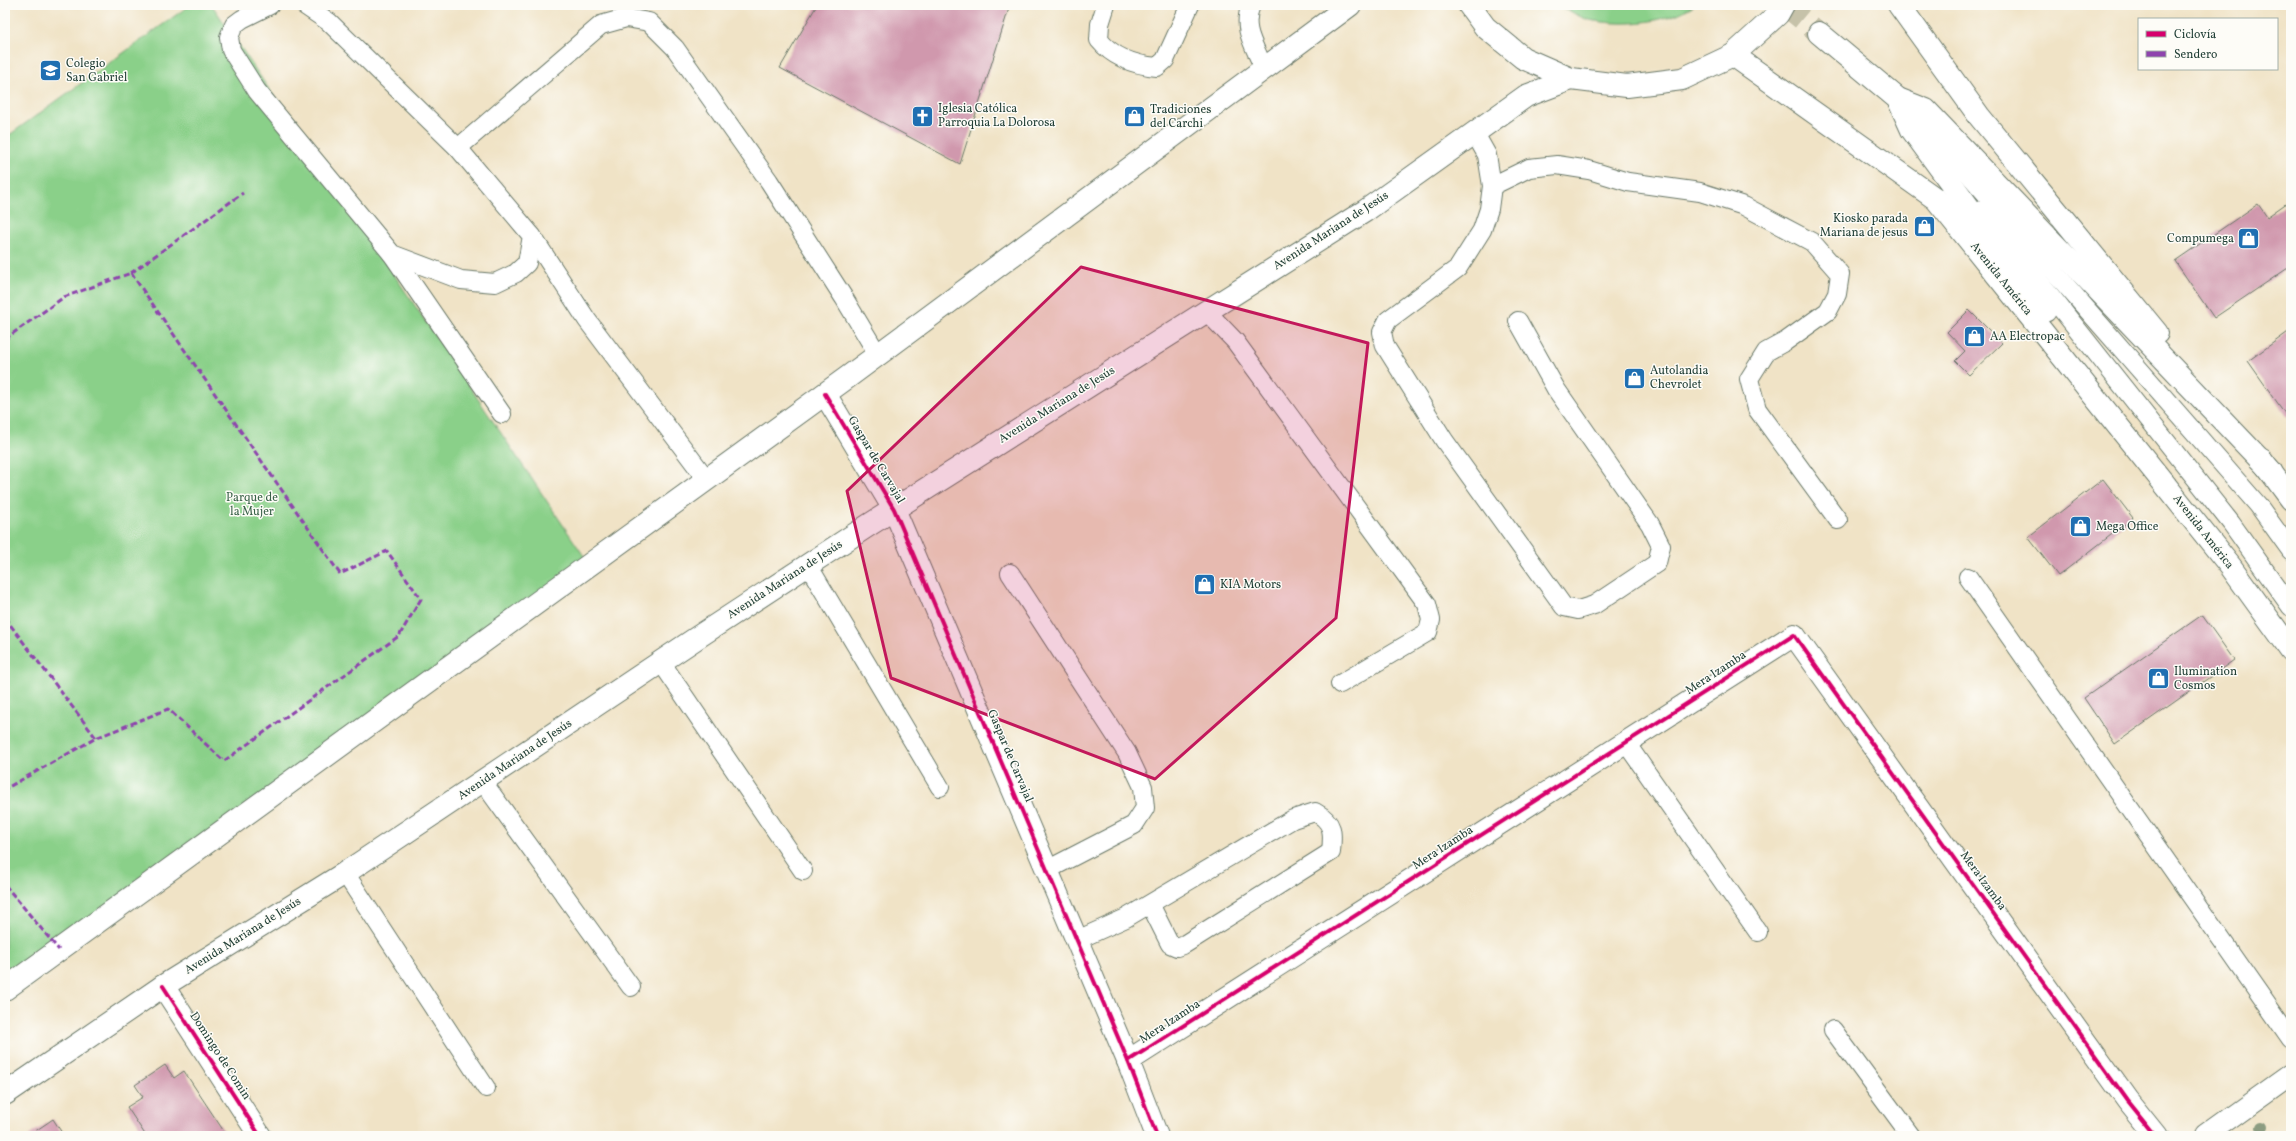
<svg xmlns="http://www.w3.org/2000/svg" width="2296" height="1141" viewBox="0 0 2296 1141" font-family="Vollkorn,serif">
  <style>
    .green { fill: #8ad089; stroke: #54865e }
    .building { fill: #d098ad }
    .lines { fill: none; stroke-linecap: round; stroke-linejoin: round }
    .primary-tunnel { stroke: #c6c2a9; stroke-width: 22; stroke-dasharray: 22 11; stroke-linecap: butt }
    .lane-casing { stroke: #687767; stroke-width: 20 }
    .street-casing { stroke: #687767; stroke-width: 24 }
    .secondary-casing { stroke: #687767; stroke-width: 24 }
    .primary-casing { stroke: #687767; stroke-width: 24 }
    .lane { stroke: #fff; stroke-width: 18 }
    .street { stroke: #fff; stroke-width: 22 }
    .secondary { stroke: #fff; stroke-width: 22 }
    .primary { stroke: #fff; stroke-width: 22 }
    .quiet { stroke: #8e44ad; stroke-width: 3; stroke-dasharray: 6 3; stroke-linecap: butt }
    .cycleway-casing { stroke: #fdfcf7; stroke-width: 6 }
    .cycleway { stroke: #d6006c; stroke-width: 4 }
    .tree { fill: #8c9c81 }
    .marked { fill: #c2185b; fill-opacity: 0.2; stroke: #c2185b; stroke-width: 3; stroke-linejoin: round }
    .labels { text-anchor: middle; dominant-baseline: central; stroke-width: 3; stroke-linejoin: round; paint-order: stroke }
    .poi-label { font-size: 12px; fill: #1f3d34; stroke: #fdfcf7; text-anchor: start }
    .street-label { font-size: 12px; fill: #1f3d34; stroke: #fdfcf7 }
    .park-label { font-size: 12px; fill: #3a6249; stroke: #fdfcf7 }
  </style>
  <rect width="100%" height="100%" fill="#fdfcf7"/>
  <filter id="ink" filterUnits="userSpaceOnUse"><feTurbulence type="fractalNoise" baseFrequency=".025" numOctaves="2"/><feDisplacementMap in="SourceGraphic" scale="8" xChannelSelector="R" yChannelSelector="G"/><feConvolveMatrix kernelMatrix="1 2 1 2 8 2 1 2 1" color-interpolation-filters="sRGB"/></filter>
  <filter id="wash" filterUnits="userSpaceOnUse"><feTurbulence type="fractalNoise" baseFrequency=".012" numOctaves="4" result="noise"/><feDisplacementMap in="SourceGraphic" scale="16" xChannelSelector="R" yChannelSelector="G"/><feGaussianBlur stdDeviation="0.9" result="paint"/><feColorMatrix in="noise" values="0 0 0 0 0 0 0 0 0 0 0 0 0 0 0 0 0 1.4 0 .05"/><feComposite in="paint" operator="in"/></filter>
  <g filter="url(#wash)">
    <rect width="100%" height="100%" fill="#f0e3c6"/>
    <g class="green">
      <path d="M 190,5 L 212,5 L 590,565 L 5,986 L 5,138 Z"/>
      <path d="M 1558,5 L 1694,5 C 1667,23 1627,26 1595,21 C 1583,20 1569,10 1558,5 Z"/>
    </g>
    <g id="blocks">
      <g class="building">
        <path d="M 817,5 L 1010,5 L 960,164 L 780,68 Z"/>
        <path d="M 2291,200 L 2291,266 L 2214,318 L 2175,261 L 2258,204 L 2267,217 Z"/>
        <path d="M 1969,310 L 2002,343 L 1969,375 L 1955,361 L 1965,351 L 1947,332 Z"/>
        <path d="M 2291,330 L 2291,422 L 2248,361 Z"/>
        <path d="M 2103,479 L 2133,518 L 2058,576 L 2028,537 Z"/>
        <path d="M 2202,615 L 2234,660 L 2115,744 L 2084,698 Z"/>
        <path d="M 165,1065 L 174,1078 L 184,1071 L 227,1136 L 146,1136 L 127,1107 L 143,1097 L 135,1085 Z"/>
        <path d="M 53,1119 L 64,1136 L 28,1136 Z"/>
      </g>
    </g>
  </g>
  <g filter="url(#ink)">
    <use href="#blocks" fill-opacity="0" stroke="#687767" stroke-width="1"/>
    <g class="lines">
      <path class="primary-tunnel" d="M 1785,5 L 1819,33"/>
      <defs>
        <g id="lane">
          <path d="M 270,5 L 242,19 L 234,25 L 229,37 L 231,50 L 257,91 L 392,254 L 461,280 L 495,283 L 516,273 L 527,263 L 532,236 L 458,148 L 329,22 L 304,5"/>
          <path d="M 1106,5 L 1100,24 L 1099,40 C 1113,57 1135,65 1157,67 L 1165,60 L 1190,5"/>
          <path d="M 1251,5 C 1241,29 1255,46 1264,69"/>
          <path d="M 1917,115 L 2258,505 L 2291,551"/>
          <path d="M 1474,132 L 1487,155 L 1492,186 L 1489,209 L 1482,230 L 1458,268 L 1388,320 L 1382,332 L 1385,346 L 1444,440 L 1564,607 L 1578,610 L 1594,605 L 1657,563 L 1661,546 L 1650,524 L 1556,389 L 1518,321"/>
          <path d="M 458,148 L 601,25 L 626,18 L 649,22 L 675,48 L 769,181 L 844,298 L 878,355"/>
          <path d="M 1492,186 L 1529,168 L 1557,165 L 1589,170 L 1628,182 L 1700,192 L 1744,206 L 1812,242 L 1840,274 L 1837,294 L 1828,311 L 1786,341 L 1766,352 L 1749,379 L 1757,409 L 1838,520"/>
          <path d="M 1982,209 L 2231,523 L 2291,607"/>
          <path d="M 532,236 L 587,320 L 707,480"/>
          <path d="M 392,254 L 502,414"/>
          <path d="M 1206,311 L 1235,341 L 1427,604 L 1431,620 L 1428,632 L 1340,684"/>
          <path d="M 808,565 L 940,787"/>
          <path d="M 1010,573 L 1127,753 L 1143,787 L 1145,808 L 1134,825 L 1047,870"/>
          <path d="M 1968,577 L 2291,1039"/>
          <path d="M 661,662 L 803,871"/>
          <path d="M 1626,743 L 1758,932"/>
          <path d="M 483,782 L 631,987"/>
          <path d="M 345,873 L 486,1088"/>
          <path d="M 1077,940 L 1126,918 L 1293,819 L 1315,812 C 1334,822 1333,833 1331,852 L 1185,944 L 1177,947 L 1170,944 L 1150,904"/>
          <path d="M 1833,1030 L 1911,1136"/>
        </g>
        <g id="street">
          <path d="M 163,986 L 260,1136"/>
          <path d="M 1128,1061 L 1794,635 L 2127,1100 L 2156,1136"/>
          <path d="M 2206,1136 L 2291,1075"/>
        </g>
        <g id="secondary">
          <path d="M 825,394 L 894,509 L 1128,1061 L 1157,1136"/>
          <path d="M 5,989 L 848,377 L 1350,5"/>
          <path d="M 5,1094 L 163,986 L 345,873 L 701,635 L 869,525 L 1365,211 L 1526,96 L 1571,79"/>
        </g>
        <g id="primary">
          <path d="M 1469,5 L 1485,27 L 1523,58 L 1571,79 L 1627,86 L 1682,79 L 1733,55 L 1778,14 L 1783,5"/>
          <path d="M 1899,5 L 1979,116 L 2157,333"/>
          <path d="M 1819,33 L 1898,99 L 1926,110 L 2271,471"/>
          <path d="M 1733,55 L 1936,199 L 2231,567 L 2291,650"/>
          <path d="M 1898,99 L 1912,130 L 2045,311"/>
          <path d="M 2262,460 L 2291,499"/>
        </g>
      </defs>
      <use href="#lane" class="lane-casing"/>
      <use href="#street" class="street-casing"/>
      <use href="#secondary" class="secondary-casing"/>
      <use href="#primary" class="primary-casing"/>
      <use href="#lane" class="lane"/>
      <use href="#street" class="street"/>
      <use href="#secondary" class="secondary"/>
      <use href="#primary" class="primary"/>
      <g class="quiet">
        <path d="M 131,273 L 243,193"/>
        <path d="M 5,339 L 64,297 L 131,273 L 340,574 L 387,551 L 421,599 L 399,636 L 224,761 L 168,709 L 96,738"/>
        <path d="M 5,618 L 96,738 L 5,789"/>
        <path d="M 5,885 L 59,950"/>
      </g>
      <defs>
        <g id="cycleway">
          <path d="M 825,394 L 894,509 L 1128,1061 L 1157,1136"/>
          <path d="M 163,986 L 260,1136"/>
          <path d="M 1128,1061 L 1794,635 L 2127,1100 L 2156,1136"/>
        </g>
      </defs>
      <use href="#cycleway" class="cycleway-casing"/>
      <use href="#cycleway" class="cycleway"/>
    </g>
    <circle class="tree" cx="2261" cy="1129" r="6"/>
  </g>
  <path class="marked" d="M 1081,267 L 1368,343 L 1336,618 L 1155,779 L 891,678 L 847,491 Z"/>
  <defs>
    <symbol id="university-square" viewBox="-11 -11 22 22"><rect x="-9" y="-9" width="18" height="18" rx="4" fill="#1f6fb2" stroke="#fdfcf7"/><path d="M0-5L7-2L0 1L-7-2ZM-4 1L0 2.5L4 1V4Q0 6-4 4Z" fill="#fff"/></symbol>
    <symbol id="church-square" viewBox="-11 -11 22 22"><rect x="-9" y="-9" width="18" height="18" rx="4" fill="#1f6fb2" stroke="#fdfcf7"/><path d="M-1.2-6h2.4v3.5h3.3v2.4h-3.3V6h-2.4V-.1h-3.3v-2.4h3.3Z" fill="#fff"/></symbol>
    <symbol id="shop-square" viewBox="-11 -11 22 22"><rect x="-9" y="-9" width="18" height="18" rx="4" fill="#1f6fb2" stroke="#fdfcf7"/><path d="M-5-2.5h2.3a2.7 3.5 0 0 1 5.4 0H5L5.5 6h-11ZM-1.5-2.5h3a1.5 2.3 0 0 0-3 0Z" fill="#fff"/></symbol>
  </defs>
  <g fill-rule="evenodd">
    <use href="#university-square" x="38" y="58" width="25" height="25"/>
    <use href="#church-square" x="910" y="104" width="25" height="25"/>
    <use href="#shop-square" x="1122" y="104" width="25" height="25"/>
    <use href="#shop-square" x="1912" y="214" width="25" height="25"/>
    <use href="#shop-square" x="2236" y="226" width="25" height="25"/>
    <use href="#shop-square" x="1962" y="324" width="25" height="25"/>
    <use href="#shop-square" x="1622" y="366" width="25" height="25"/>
    <use href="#shop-square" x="2068" y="514" width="25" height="25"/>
    <use href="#shop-square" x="1192" y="572" width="25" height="25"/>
    <use href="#shop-square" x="2146" y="666" width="25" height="25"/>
  </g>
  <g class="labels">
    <g class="poi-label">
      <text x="66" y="64">Colegio<tspan x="66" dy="14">San Gabriel</tspan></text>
      <text x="938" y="109">Iglesia Católica<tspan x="938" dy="14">Parroquia La Dolorosa</tspan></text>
      <text x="1150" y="110">Tradiciones<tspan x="1150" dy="14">del Carchi</tspan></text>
      <text x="1908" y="219" text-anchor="end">Kiosko parada<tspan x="1908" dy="14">Mariana de jesus</tspan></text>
      <text x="2234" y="239" text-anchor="end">Compumega</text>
      <text x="1990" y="337">AA Electropac</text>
      <text x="1650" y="371">Autolandia<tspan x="1650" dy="14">Chevrolet</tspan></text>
      <text x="2096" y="527">Mega Office</text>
      <text x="1220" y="585">KIA Motors</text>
      <text x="2174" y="672">Ilumination<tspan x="2174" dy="14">Cosmos</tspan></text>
    </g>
    <g class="street-label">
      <text transform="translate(1331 231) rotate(-33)">Avenida Mariana de Jesús</text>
      <text transform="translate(2001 279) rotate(51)">Avenida América</text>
      <text transform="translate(1057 405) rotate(-32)">Avenida Mariana de Jesús</text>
      <text transform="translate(876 460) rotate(59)">Gaspar de Carvajal</text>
      <text transform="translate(2203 532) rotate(52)">Avenida América</text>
      <text transform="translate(785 580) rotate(-33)">Avenida Mariana de Jesús</text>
      <text transform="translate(1716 673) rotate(-33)">Mera Izamba</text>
      <text transform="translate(1010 756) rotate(67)">Gaspar de Carvajal</text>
      <text transform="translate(515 760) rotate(-34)">Avenida Mariana de Jesús</text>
      <text transform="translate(1443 848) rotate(-33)">Mera Izamba</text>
      <text transform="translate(1983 881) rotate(54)">Mera Izamba</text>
      <text transform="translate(243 936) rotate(-32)">Avenida Mariana de Jesús</text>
      <text transform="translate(1170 1022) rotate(-33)">Mera Izamba</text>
      <text transform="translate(220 1056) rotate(57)">Domingo de Comin</text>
    </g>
    <g class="park-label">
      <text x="252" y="498">Parque de<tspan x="252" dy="14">la Mujer</tspan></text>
    </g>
  </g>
  <rect width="2296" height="1141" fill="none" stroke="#fdfcf7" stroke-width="20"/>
  <rect x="2138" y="18" width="140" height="52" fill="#fdfcf7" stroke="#a4b0a9"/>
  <rect x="2146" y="31" width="20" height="6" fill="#d6006c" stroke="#a4b0a9"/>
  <text x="2174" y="38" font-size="12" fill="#1f3d34">Ciclovía</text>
  <rect x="2146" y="51" width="20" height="6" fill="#8e44ad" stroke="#a4b0a9"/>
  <text x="2174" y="58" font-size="12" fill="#1f3d34">Sendero</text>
</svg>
